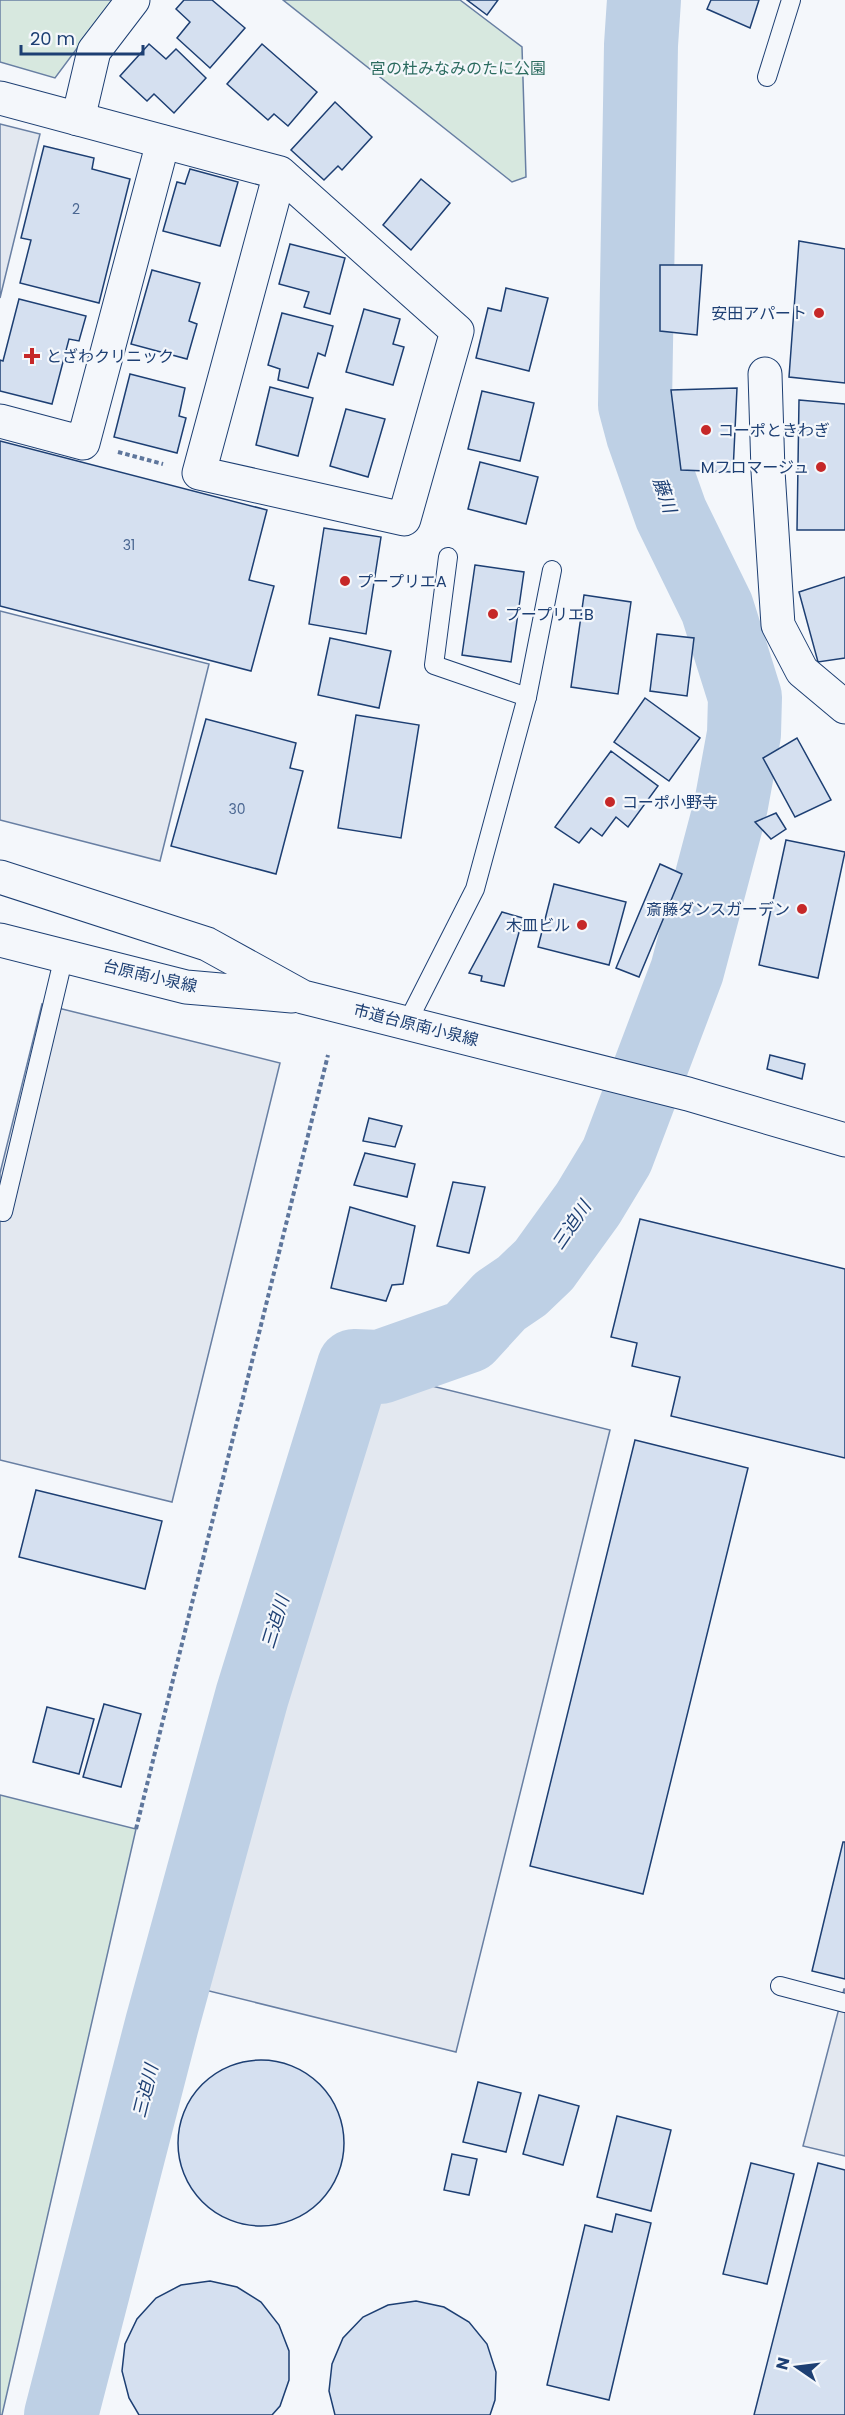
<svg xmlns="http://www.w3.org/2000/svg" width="845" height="2415" viewBox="0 0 845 2415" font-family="Poppins,'Noto Sans JP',sans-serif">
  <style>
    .green { fill: #d7e8df; stroke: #687fa3; stroke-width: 1.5 }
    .parking { fill: #e3e8f0; stroke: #687fa3; stroke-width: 1.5 }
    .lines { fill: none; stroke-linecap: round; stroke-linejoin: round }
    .river { stroke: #bed0e5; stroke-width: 74 }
    .building { fill: #d5e0f0; stroke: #1d3f73; stroke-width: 1.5 }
    .service-casing { stroke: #1d3f73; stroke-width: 20 }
    .minor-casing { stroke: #1d3f73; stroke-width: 35 }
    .tertiary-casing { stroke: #1d3f73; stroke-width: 35 }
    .path { stroke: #5e769c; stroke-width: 4; stroke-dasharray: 4.5 3; stroke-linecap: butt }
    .service { stroke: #f4f7fb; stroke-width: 18 }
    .minor { stroke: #f4f7fb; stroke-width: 33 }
    .tertiary { stroke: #f4f7fb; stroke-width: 33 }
    .poi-dot { fill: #c62828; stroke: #f4f7fb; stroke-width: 2 }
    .labels { text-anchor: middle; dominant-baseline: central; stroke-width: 4.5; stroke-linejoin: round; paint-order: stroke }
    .number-label { font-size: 14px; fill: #4b6792 }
    .park-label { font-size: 16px; fill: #2c6c60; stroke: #f4f7fb }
    .poi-label { font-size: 16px; fill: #1d3f73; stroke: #f4f7fb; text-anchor: start }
    .street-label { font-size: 16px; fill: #1d3f73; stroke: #f4f7fb }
    .water-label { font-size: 18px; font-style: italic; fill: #1d3f73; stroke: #f4f7fb }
  </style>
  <rect width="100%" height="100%" fill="#f4f7fb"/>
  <g class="green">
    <path d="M 0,0 L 113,0 L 55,78 L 0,62 Z"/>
    <path d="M 283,0 L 460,0 L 522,47 L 526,177 L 512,182 Z"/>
    <path d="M 0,1795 L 136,1829 L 2,2415 L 0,2415 Z"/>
  </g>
  <g class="parking">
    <path d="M 0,124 L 40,134 L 0,298 Z"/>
    <path d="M 0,611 L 209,664 L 160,861 L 0,820 Z"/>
    <path d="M 42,1004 L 280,1063 L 172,1502 L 0,1460 L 0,1173 Z"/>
    <path d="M 359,1368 L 610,1430 L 456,2052 L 205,1990 Z"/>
    <path d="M 844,1989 L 845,1989 L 845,2156 L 803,2146 Z"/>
  </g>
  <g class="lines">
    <path class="river" d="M 61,2415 L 162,2024 L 252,1696 L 354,1366 L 380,1367 L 468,1336 L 500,1301 L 522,1286 L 544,1265 L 588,1204 L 617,1156 L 687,971 L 731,805 L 744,734 L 745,697 L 717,608 L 671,514 L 643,435 L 635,405 L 641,45 L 644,0"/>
  </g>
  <g class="building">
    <path d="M 184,0 L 212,0 L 245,28 L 210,68 L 177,38 L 190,22 L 176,9 Z"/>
    <path d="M 467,0 L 498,0 L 487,15 Z"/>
    <path d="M 711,0 L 759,0 L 750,28 L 707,9 Z"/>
    <path d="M 149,44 L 166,59 L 176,49 L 206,78 L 174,113 L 154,94 L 147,101 L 120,76 Z"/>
    <path d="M 262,44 L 317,92 L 288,126 L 274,114 L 268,120 L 227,84 Z"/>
    <path d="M 335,102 L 372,137 L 342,170 L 338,166 L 324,180 L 291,150 Z"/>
    <path d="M 44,146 L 94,158 L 92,169 L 130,179 L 99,303 L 20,283 L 31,240 L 21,238 Z"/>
    <path d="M 190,169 L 238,182 L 220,246 L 163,231 L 177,182 L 185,184 Z"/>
    <path d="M 421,179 L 450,203 L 411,250 L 383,225 Z"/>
    <path d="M 799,241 L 845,249 L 845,383 L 789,377 Z"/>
    <path d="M 290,244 L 345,258 L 330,314 L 304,307 L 309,292 L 279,284 Z"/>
    <path d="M 660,265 L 702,265 L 697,335 L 660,331 Z"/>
    <path d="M 152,270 L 200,283 L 189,321 L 197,324 L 187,359 L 131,344 Z"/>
    <path d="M 506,288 L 548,298 L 529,371 L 476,358 L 488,308 L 501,311 Z"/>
    <path d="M 19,299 L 86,316 L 79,341 L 69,339 L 52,404 L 0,391 L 0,360 L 3,361 Z"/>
    <path d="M 364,309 L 400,319 L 393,344 L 404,347 L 393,385 L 346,372 Z"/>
    <path d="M 282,313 L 333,326 L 325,356 L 318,353 L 308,388 L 278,380 L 280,369 L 268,365 Z"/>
    <path d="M 130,374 L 185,388 L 179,416 L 186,418 L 177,453 L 114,437 Z"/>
    <path d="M 270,387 L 313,398 L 298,456 L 256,445 Z"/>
    <path d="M 737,388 L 733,472 L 681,470 L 671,390 Z"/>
    <path d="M 482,391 L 534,403 L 520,461 L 468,449 Z"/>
    <path d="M 799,400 L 845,404 L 845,530 L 797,530 Z"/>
    <path d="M 346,409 L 385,419 L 368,477 L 330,466 Z"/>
    <path d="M 0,441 L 267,510 L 249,580 L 274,586 L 251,671 L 0,606 Z"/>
    <path d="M 480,462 L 538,477 L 526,524 L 468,509 Z"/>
    <path d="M 324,528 L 381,537 L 366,634 L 309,624 Z"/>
    <path d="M 475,565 L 524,572 L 511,662 L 462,655 Z"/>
    <path d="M 845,577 L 845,658 L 818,662 L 799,592 Z"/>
    <path d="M 584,595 L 631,602 L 618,694 L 571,687 Z"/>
    <path d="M 657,634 L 694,638 L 687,696 L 650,691 Z"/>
    <path d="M 330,638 L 391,651 L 379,708 L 318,695 Z"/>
    <path d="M 645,698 L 700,738 L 669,781 L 614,742 Z"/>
    <path d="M 356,715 L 419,725 L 401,838 L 338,828 Z"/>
    <path d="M 206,719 L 296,743 L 290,768 L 303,771 L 276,874 L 171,846 Z"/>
    <path d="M 797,738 L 831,800 L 795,817 L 763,758 Z"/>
    <path d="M 611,751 L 658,786 L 628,827 L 616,817 L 602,836 L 591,828 L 579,843 L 555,827 Z"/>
    <path d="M 776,813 L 786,829 L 771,839 L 755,822 Z"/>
    <path d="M 786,840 L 845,852 L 818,978 L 759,965 Z"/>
    <path d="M 660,864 L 682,874 L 639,977 L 616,968 Z"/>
    <path d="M 554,884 L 626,902 L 609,965 L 538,947 Z"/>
    <path d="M 502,912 L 523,918 L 504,986 L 481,981 L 482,976 L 469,973 Z"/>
    <path d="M 770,1055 L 805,1064 L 802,1079 L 767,1069 Z"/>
    <path d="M 369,1118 L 402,1126 L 395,1147 L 363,1141 Z"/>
    <path d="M 365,1153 L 415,1164 L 407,1197 L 354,1185 Z"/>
    <path d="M 453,1182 L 485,1187 L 469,1253 L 437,1246 Z"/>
    <path d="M 350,1207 L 415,1226 L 403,1284 L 392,1285 L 386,1301 L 331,1288 Z"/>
    <path d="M 640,1219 L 845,1269 L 845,1458 L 671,1416 L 680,1377 L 632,1366 L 637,1343 L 611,1337 Z"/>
    <path d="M 635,1440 L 748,1468 L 643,1894 L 530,1866 Z"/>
    <path d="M 36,1490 L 162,1521 L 145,1589 L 19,1557 Z"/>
    <path d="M 104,1704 L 141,1714 L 121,1787 L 83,1777 Z"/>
    <path d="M 47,1707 L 94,1719 L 79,1774 L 33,1762 Z"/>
    <path d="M 843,1842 L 845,1842 L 845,1979 L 812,1971 Z"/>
    <circle cx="261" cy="2143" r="83"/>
    <path d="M 478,2082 L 521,2093 L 506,2152 L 463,2142 Z"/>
    <path d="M 539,2095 L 579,2106 L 563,2165 L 523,2154 Z"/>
    <path d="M 617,2116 L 671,2130 L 651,2211 L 597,2197 Z"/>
    <path d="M 452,2154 L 477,2159 L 469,2195 L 444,2190 Z"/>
    <path d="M 751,2163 L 794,2174 L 767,2284 L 723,2274 Z"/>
    <path d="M 818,2163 L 845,2170 L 845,2415 L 754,2415 Z"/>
    <path d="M 616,2214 L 651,2223 L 609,2400 L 547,2385 L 585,2225 L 612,2232 Z"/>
    <path d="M 210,2281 L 237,2287 L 261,2302 L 279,2325 L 289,2351 L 289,2380 L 280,2406 L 272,2415 L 139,2415 L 129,2398 L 122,2371 L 125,2344 L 137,2319 L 156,2298 L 181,2285 Z"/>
    <path d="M 416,2301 L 444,2307 L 469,2322 L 487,2344 L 496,2372 L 495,2400 L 490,2415 L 335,2415 L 329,2391 L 332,2364 L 343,2338 L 363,2317 L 388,2305 Z"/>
  </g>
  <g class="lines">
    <defs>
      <g id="service">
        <path d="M 767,77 L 791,0"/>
        <path d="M 448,557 L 434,665 L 527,697"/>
        <path d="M 407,1023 L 475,889 L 527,697 L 552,570"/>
        <path d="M 3,1212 L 64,956"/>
        <path d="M 780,1986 L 845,2003"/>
      </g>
      <g id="minor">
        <path d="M 0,98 L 280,173 L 457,331 L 404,519 L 199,473 L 280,173"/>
        <path d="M 78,119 L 94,51 L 133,0"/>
        <path d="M 765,374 L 768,471 L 778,625 L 802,671 L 845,707"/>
        <path d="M 0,421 L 83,443 L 163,142"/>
      </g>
      <g id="tertiary">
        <path d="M 0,877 L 207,944 L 303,997 L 688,1094 L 845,1140"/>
        <path d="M 0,940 L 186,987 L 292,996"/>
      </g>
    </defs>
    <use href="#service" class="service-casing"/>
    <use href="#minor" class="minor-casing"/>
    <use href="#tertiary" class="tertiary-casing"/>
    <g class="path">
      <path d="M 118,452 L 163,464"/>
      <path d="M 136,1829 L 328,1055"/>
    </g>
    <use href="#service" class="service"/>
    <use href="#minor" class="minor"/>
    <use href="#tertiary" class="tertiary"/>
  </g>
  <g class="poi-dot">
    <circle cx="819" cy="313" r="6"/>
    <path d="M29 347h6v6h6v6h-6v6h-6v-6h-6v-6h6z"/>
    <circle cx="706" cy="430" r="6"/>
    <circle cx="821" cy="467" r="6"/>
    <circle cx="345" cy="581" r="6"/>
    <circle cx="493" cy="614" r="6"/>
    <circle cx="610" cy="802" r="6"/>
    <circle cx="802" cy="909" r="6"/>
    <circle cx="582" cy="925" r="6"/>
  </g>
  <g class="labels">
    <g class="number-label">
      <text x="76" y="209">2</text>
      <text x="129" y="545">31</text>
      <text x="237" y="809">30</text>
    </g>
    <g class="park-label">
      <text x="458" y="68">宮の杜みなみのたに公園</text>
    </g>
    <g class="poi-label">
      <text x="807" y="313" text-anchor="end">安田アパート</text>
      <text x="46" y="356">とざわクリニック</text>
      <text x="718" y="430">コーポときわぎ</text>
      <text x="809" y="467" text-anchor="end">Mフロマージュ</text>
      <text x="357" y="581">プープリエA</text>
      <text x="505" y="614">プープリエB</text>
      <text x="622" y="802">コーポ小野寺</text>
      <text x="790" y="909" text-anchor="end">斎藤ダンスガーデン</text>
      <text x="570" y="925" text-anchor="end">木皿ビル</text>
    </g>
    <g class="street-label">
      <text transform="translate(150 976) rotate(13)">台原南小泉線</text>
      <text transform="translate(416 1025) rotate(14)">市道台原南小泉線</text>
    </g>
    <g class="water-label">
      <text transform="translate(665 495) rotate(71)">藤川</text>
      <text transform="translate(571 1225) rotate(-56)">三迫川</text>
      <text transform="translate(275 1622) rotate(-73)">三迫川</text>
      <text transform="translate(145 2091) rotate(-76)">三迫川</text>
    </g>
  </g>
  <g transform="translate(797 2367) rotate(284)" stroke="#f4f7fb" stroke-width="4.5" paint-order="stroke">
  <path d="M0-4.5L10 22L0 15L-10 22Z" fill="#1d3f73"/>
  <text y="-9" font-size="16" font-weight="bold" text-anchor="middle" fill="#1d3f73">N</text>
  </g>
  <path d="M21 45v9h122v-9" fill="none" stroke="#1d3f73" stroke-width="3"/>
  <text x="30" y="45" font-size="18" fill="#1d3f73" stroke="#f4f7fb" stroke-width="4.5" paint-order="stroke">20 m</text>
</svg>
